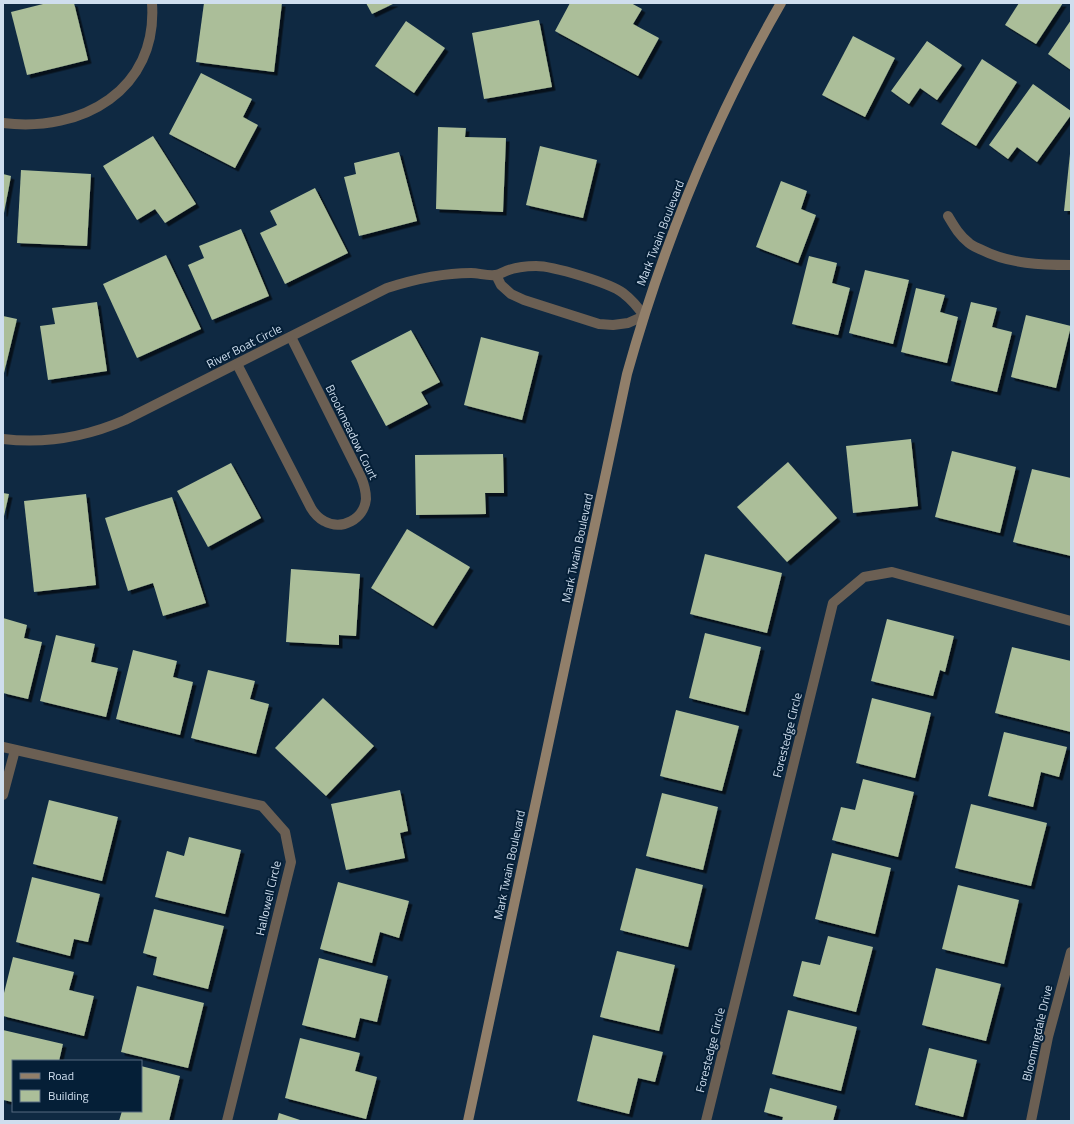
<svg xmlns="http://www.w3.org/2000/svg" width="1074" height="1124" viewBox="0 0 1074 1124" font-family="'Titillium Web',sans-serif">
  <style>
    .building { fill: #abbe99; filter: url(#shadow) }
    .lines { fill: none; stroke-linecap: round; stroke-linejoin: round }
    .street { stroke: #6b5f53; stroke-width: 10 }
    .secondary { stroke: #917f6a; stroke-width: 10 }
    .labels { text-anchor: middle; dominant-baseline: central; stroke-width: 4; stroke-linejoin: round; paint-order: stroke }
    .street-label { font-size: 12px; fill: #cfdeee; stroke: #051f37 }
  </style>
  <defs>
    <filter id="shadow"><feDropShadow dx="3.5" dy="3.5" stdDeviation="0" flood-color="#0009"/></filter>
  </defs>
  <rect width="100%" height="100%" fill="#0f2942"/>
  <g class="building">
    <path d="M 47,3 L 74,3 L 88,60 L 27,75 L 11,12 Z"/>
    <path d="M 204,3 L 282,3 L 274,72 L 196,62 Z"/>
    <path d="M 366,3 L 395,3 L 372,14 Z"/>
    <path d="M 570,3 L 631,3 L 642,9 L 633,24 L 659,38 L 638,76 L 555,31 Z"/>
    <path d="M 1019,3 L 1063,3 L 1036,44 L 1005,25 Z"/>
    <path d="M 539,20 L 552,87 L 484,99 L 472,33 Z"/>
    <path d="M 1071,20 L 1071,70 L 1048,54 Z"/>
    <path d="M 406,21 L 445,48 L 414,93 L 375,66 Z"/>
    <path d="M 853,36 L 895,58 L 865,117 L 822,95 Z"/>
    <path d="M 927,41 L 962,65 L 937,100 L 920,88 L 909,104 L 891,91 Z"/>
    <path d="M 982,59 L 1017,82 L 976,146 L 941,124 Z"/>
    <path d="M 201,73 L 252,99 L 243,117 L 258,125 L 235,168 L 169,134 Z"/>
    <path d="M 1033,84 L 1071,111 L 1071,115 L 1037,162 L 1017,147 L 1008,159 L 989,145 Z"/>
    <path d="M 438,127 L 466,128 L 465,137 L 506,138 L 503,212 L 436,209 Z"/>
    <path d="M 153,136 L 196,204 L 165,223 L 155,209 L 137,220 L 103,166 Z"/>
    <path d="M 540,146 L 597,160 L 583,218 L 526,205 Z"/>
    <path d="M 399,152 L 417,221 L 359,236 L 344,177 L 356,174 L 354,163 Z"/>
    <path d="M 1070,154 L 1071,154 L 1071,211 L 1064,211 Z"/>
    <path d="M 21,170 L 91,174 L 87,246 L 17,243 Z"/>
    <path d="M 3,174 L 11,176 L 4,213 L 3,213 Z"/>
    <path d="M 781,181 L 807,191 L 801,209 L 816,215 L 798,263 L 756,247 Z"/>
    <path d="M 315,188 L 348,253 L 285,284 L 260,233 L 277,225 L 270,211 Z"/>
    <path d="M 241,229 L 269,296 L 212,320 L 188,265 L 204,258 L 199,246 Z"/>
    <path d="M 166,255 L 201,329 L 137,358 L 103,284 Z"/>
    <path d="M 809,256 L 837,263 L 832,283 L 850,288 L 838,335 L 792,324 Z"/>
    <path d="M 865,270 L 909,280 L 893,344 L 849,333 Z"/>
    <path d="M 916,288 L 945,295 L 940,312 L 958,317 L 947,363 L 901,352 Z"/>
    <path d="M 97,302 L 107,371 L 48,380 L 40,326 L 55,324 L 52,308 Z"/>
    <path d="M 971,302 L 997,308 L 992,327 L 1012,332 L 997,392 L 951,381 Z"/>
    <path d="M 1026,315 L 1071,326 L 1056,388 L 1011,377 Z"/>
    <path d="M 3,316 L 17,319 L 4,373 L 3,373 Z"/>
    <path d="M 411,330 L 440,382 L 421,392 L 428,404 L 386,426 L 351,361 Z"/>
    <path d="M 481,337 L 539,352 L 522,420 L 464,405 Z"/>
    <path d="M 911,439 L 918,506 L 853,513 L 846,446 Z"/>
    <path d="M 952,451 L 1016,467 L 1000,533 L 935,517 Z"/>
    <path d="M 503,454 L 504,493 L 485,493 L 486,514 L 416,515 L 415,455 Z"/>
    <path d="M 788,462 L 837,518 L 787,562 L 737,507 Z"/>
    <path d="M 231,463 L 261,518 L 208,547 L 177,491 Z"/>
    <path d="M 1032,469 L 1071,478 L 1071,556 L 1013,542 Z"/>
    <path d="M 3,493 L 9,494 L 4,516 L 3,516 Z"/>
    <path d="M 86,494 L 96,585 L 34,592 L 24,501 Z"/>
    <path d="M 172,497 L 206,603 L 163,616 L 153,583 L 128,591 L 105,518 Z"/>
    <path d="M 407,529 L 470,567 L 433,626 L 371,588 Z"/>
    <path d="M 705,554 L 782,573 L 767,633 L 690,614 Z"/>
    <path d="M 291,569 L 360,574 L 356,636 L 339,635 L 339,645 L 286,642 Z"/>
    <path d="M 3,618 L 27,625 L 24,638 L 42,642 L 28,699 L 3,693 Z"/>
    <path d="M 887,619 L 954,636 L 945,672 L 940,670 L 933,696 L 871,681 Z"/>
    <path d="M 705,633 L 761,647 L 745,712 L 689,698 Z"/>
    <path d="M 56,635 L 95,644 L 91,662 L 118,668 L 106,717 L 40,701 Z"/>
    <path d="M 1012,647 L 1071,661 L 1071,732 L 995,713 Z"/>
    <path d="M 133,650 L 177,661 L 173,677 L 193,682 L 180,735 L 116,719 Z"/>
    <path d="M 208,670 L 255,681 L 250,699 L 269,704 L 256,754 L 191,738 Z"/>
    <path d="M 323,698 L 374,746 L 326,796 L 275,748 Z"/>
    <path d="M 872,698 L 931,713 L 915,778 L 856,763 Z"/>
    <path d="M 676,710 L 739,726 L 722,791 L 660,776 Z"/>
    <path d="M 1004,732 L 1067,747 L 1059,777 L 1041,772 L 1033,807 L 988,796 Z"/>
    <path d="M 863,779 L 914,792 L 898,857 L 832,840 L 841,807 L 855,810 Z"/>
    <path d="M 400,790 L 408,831 L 400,833 L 405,858 L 346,870 L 331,804 Z"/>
    <path d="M 662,793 L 718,807 L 703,870 L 646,856 Z"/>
    <path d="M 49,800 L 118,817 L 102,881 L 33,864 Z"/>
    <path d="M 971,804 L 1047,823 L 1031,886 L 955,868 Z"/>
    <path d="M 189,837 L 241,850 L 225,914 L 155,897 L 167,851 L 184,856 Z"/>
    <path d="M 832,853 L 891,868 L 875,934 L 815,919 Z"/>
    <path d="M 636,868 L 703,885 L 688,947 L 620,930 Z"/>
    <path d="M 32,877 L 100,894 L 88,942 L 74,939 L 70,956 L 16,942 Z"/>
    <path d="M 338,882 L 409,901 L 399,938 L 380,932 L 372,963 L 320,949 Z"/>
    <path d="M 958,885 L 1019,900 L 1004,964 L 942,949 Z"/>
    <path d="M 154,909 L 224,926 L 208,989 L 153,975 L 157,957 L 143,953 Z"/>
    <path d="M 828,936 L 873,947 L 856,1012 L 793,996 L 802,961 L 820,965 Z"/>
    <path d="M 617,951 L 675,965 L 659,1031 L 600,1017 Z"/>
    <path d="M 13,957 L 74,972 L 69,990 L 94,996 L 84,1036 L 3,1016 L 3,997 Z"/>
    <path d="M 319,958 L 388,976 L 377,1022 L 360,1018 L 355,1038 L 302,1025 Z"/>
    <path d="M 936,968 L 1001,984 L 986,1041 L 922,1025 Z"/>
    <path d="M 137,986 L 204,1003 L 188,1068 L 121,1052 Z"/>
    <path d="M 788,1010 L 857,1027 L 841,1091 L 772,1074 Z"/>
    <path d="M 3,1030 L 63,1044 L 59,1061 L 13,1061 L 13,1102 L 3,1100 Z"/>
    <path d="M 593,1035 L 663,1052 L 655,1082 L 638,1078 L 629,1114 L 577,1101 Z"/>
    <path d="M 300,1038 L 360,1053 L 355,1071 L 377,1077 L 366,1119 L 285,1098 Z"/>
    <path d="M 929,1048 L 977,1060 L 963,1117 L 915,1105 Z"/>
    <path d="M 141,1066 L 180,1076 L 169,1121 L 119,1121 L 122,1111 L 141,1111 Z"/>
    <path d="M 770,1088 L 837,1106 L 833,1121 L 782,1121 L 783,1117 L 764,1112 Z"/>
    <path d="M 279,1113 L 303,1121 L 277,1121 Z"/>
  </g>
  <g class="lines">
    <g class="street">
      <path d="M 3,123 C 82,133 158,90 152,3"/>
      <path d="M 948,216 C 954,226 959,235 969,243 C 972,246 978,248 982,250 C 1010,264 1041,265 1071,265"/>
      <path d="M 237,364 L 311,508 C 314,513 318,518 324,521 C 342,531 364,519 366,499 C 366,491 364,484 361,477 L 291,337"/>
      <path d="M 3,439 C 46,444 86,437 125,420 L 387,288 C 415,279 441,273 471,273 C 479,273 487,276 495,275 C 499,275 503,272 506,271 C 516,267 527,266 536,266 C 553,266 610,283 623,293 C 632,300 638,307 644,316 L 628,323 L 613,325 L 599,324 L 524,300 L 511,294 L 501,285 L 496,275"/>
      <path d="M 3,747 L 262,806 L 285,832 L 291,862 L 227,1121"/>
      <path d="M 3,795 L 15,750"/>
      <path d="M 706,1121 L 833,603 L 864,577 L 892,572 L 1071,621"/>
      <path d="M 1031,1121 L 1048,1037 L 1071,952"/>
    </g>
    <path class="secondary" d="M 468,1121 L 627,374 C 663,245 714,119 781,3"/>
  </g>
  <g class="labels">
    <g class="street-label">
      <text transform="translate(660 233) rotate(-69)">Mark Twain Boulevard</text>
      <text transform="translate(244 346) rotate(-27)">River Boat Circle</text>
      <text transform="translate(352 432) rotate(64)">Brookmeadow Court</text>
      <text transform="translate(577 548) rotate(-78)">Mark Twain Boulevard</text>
      <text transform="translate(787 735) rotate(-76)">Forestedge Circle</text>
      <text transform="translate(509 865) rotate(-78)">Mark Twain Boulevard</text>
      <text transform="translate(268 898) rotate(-77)">Hallowell Circle</text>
      <text transform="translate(1037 1033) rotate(-77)">Bloomingdale Drive</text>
      <text transform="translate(710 1050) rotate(-76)">Forestedge Circle</text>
    </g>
  </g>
  <rect width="1074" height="1124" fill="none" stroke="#cfdeee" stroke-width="8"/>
  <rect x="12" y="1060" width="130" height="52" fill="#051f37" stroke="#566b80"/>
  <rect x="20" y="1073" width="20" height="6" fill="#917f6a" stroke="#566b80"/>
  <text x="48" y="1080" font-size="12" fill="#cfdeee">Road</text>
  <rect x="20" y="1090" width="20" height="12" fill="#abbe99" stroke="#566b80"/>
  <text x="48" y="1100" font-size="12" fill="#cfdeee">Building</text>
</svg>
